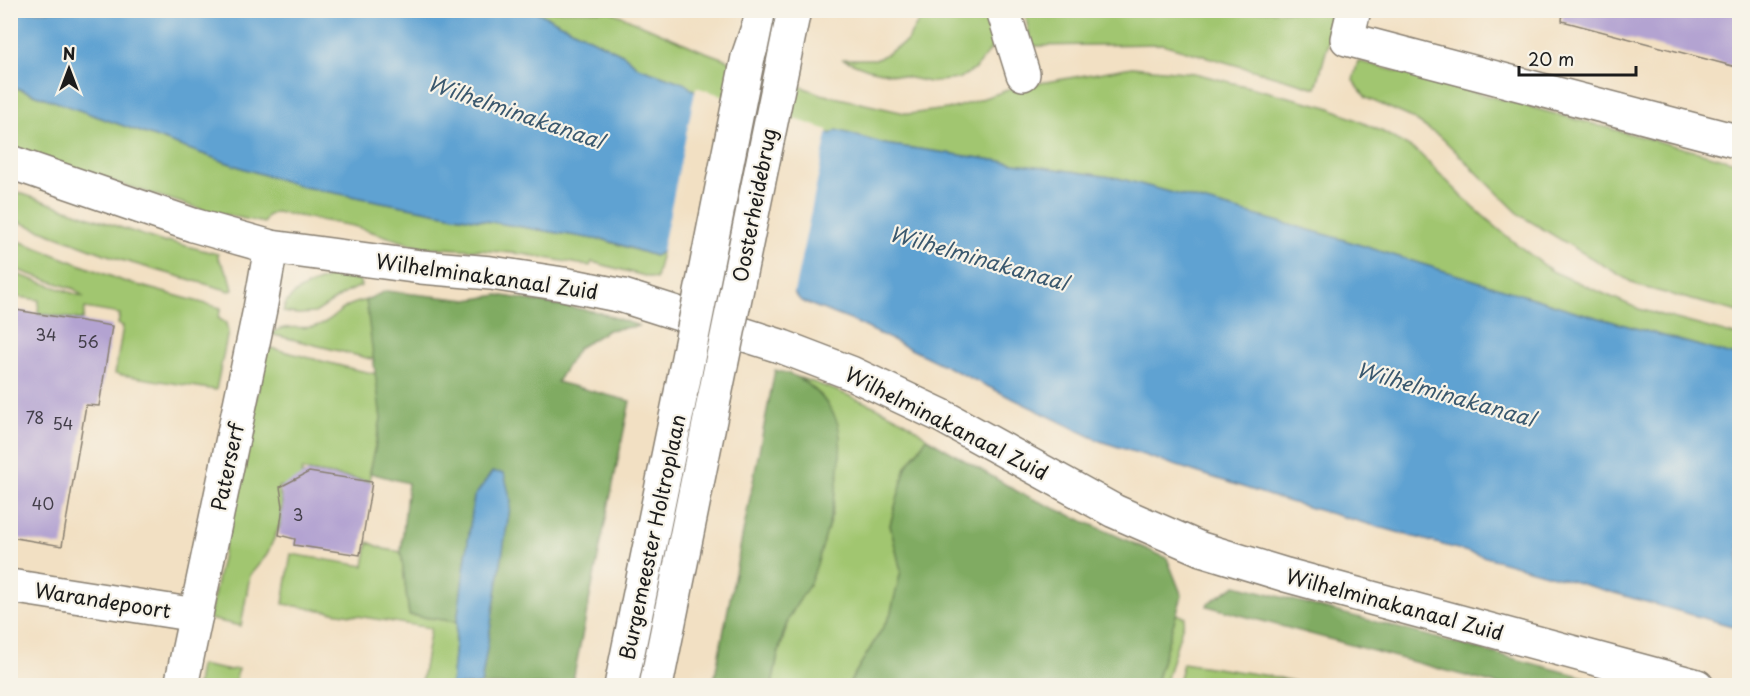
<svg xmlns="http://www.w3.org/2000/svg" width="1750" height="696" viewBox="0 0 1750 696" font-family="'Playpen Sans',sans-serif">
  <style>
    .green { fill: #a1c670; stroke: #5e7146; stroke-width: 1.5 }
    .forest { fill: #80ab62; stroke: #4e643f; stroke-width: 1.5 }
    .water { fill: #5ea2d2; stroke: #3d5f77; stroke-width: 1.5 }
    .pier { fill: #f2e0c3 }
    .building { fill: #b3a3d1 }
    .lines { fill: none; stroke-linecap: round; stroke-linejoin: round }
    .minor-casing { stroke: #877e70; stroke-width: 36 }
    .minor { stroke: #fff; stroke-width: 33 }
    .minor-bridge-casing { stroke: #877e70; stroke-width: 36; stroke-linecap: butt }
    .minor-bridge { stroke: #fff; stroke-width: 33 }
    .labels { text-anchor: middle; dominant-baseline: central; stroke-width: 4.5; stroke-linejoin: round; paint-order: stroke }
    .number-label { font-size: 16px; fill: #423e49 }
    .street-label { font-size: 20px; fill: #1c1c1c; stroke: #f7f3e8 }
    .water-label { font-size: 21px; font-style: italic; fill: #3a586e; stroke: #f7f3e8 }
  </style>
  <rect width="100%" height="100%" fill="#f7f3e8"/>
  <filter id="ink" filterUnits="userSpaceOnUse"><feTurbulence type="fractalNoise" baseFrequency=".0167" numOctaves="2"/><feDisplacementMap in="SourceGraphic" scale="12" xChannelSelector="R" yChannelSelector="G"/><feConvolveMatrix kernelMatrix="1 2 1 2 8 2 1 2 1" color-interpolation-filters="sRGB"/></filter>
  <filter id="wash" filterUnits="userSpaceOnUse"><feTurbulence type="fractalNoise" baseFrequency=".008" numOctaves="4" result="noise"/><feDisplacementMap in="SourceGraphic" scale="24" xChannelSelector="R" yChannelSelector="G"/><feGaussianBlur stdDeviation="1.35" result="paint"/><feColorMatrix in="noise" values="0 0 0 0 0 0 0 0 0 0 0 0 0 0 0 0 0 1.4 0 .05"/><feComposite in="paint" operator="in"/></filter>
  <g filter="url(#wash)">
    <rect width="100%" height="100%" fill="#f2e0c3"/>
    <g class="green">
      <path d="M 535,11 L 610,11 L 700,50 L 821,94 L 909,114 L 954,108 L 1017,87 L 1132,67 L 1194,73 L 1328,107 L 1383,132 L 1418,152 L 1473,207 L 1510,239 L 1552,271 L 1639,309 L 1739,336 L 1739,357 L 1578,312 L 1331,236 L 1118,178 L 884,144 L 837,130 L 832,134 L 691,89 L 686,84 L 638,67 L 624,55 Z"/>
      <path d="M 913,11 L 991,11 L 996,25 L 991,49 L 974,70 L 958,79 L 929,82 L 868,69 L 842,59 L 878,59 L 906,42 L 923,14 Z"/>
      <path d="M 1025,11 L 1337,11 L 1316,88 L 1162,44 L 1031,46 Z"/>
      <path d="M 1358,61 L 1739,163 L 1739,312 L 1638,286 L 1521,216 L 1442,138 L 1410,117 L 1366,98 L 1353,80 Z"/>
      <path d="M 11,86 L 245,169 L 304,187 L 455,216 L 600,240 L 601,239 L 654,256 L 662,252 L 656,279 L 592,262 L 590,266 L 523,254 L 479,250 L 420,247 L 353,226 L 276,212 L 267,216 L 264,223 L 204,210 L 11,150 Z"/>
      <path d="M 11,190 L 166,243 L 167,241 L 218,254 L 218,258 L 230,277 L 233,290 L 230,291 L 121,260 L 11,219 Z"/>
      <path d="M 11,238 L 123,281 L 221,308 L 218,318 L 226,323 L 228,332 L 216,390 L 115,374 L 123,326 L 118,324 L 120,314 L 85,308 L 83,320 L 38,313 L 39,300 L 12,296 L 11,299 L 11,272 L 84,297 L 74,289 L 11,268 Z"/>
      <path d="M 327,275 L 359,279 L 361,286 L 347,292 L 315,313 L 298,314 L 283,312 C 286,293 310,284 326,279 Z"/>
      <path d="M 366,300 L 375,360 L 271,334 C 285,322 300,331 316,326 C 329,323 337,312 348,306 C 354,303 360,302 366,300 Z"/>
      <path d="M 267,347 L 353,369 L 377,374 L 381,419 L 370,467 L 370,481 L 302,470 L 301,474 L 305,475 L 282,491 L 281,486 L 278,487 L 282,502 L 281,523 L 266,556 L 250,575 L 241,626 L 209,619 Z"/>
      <path d="M 796,377 C 819,383 840,392 862,401 C 885,411 909,421 927,438 L 906,467 L 890,525 L 901,571 L 890,616 L 848,685 L 772,686 L 777,660 L 789,618 L 809,584 L 832,515 L 838,470 L 840,437 L 821,395 Z"/>
      <path d="M 368,542 L 384,549 L 401,552 L 409,615 L 457,622 L 451,685 L 421,685 L 431,628 L 283,604 L 291,554 L 364,566 Z"/>
      <path d="M 1176,614 L 1185,617 L 1165,685 L 1155,686 Z"/>
      <path d="M 1183,663 L 1276,677 L 1307,685 L 1177,685 Z"/>
      <path d="M 200,665 L 226,670 L 238,669 L 235,685 L 197,686 Z"/>
    </g>
    <g class="forest">
      <path d="M 386,291 L 468,300 L 498,295 L 598,312 L 639,326 L 608,330 L 578,348 L 557,382 L 630,401 L 572,685 L 481,685 L 511,501 L 474,497 L 457,622 L 409,615 L 401,552 L 408,483 L 370,473 L 381,419 L 366,300 Z"/>
      <path d="M 775,370 C 782,372 791,374 797,377 C 813,386 827,401 835,417 C 852,449 824,550 810,583 C 804,595 794,606 789,618 C 780,639 776,663 772,685 L 713,685 Z"/>
      <path d="M 927,438 L 1020,493 L 1167,558 L 1182,596 L 1155,685 L 848,685 L 890,616 L 901,571 L 890,525 L 906,467 Z"/>
      <path d="M 1236,585 L 1614,685 L 1499,685 L 1207,606 L 1208,603 Z"/>
    </g>
    <g class="water">
      <path d="M 11,11 L 535,11 L 624,55 L 638,67 L 686,84 L 691,89 L 831,134 L 837,130 L 884,144 L 1118,178 L 1331,236 L 1578,312 L 1739,357 L 1739,628 L 1286,501 L 1100,441 L 853,321 L 801,301 L 793,292 L 662,252 L 655,256 L 602,239 L 600,240 L 455,216 L 304,187 L 245,169 L 11,86 Z"/>
      <path d="M 492,472 L 504,473 L 511,501 L 481,685 L 451,685 L 457,622 L 474,497 Z"/>
    </g>
    <path class="pier" d="M 696,87 L 828,130 L 793,297 L 791,295 L 665,254 L 661,256 Z"/>
    <g id="blocks">
      <g class="building">
        <path d="M 1563,10 L 1740,10 L 1740,68 L 1562,21 Z"/>
        <path d="M 10,309 L 112,326 L 99,406 L 86,405 L 62,546 L 10,537 Z"/>
        <path d="M 309,472 L 372,482 L 360,555 L 294,545 L 295,539 L 279,535 L 283,506 L 280,487 Z"/>
      </g>
    </g>
  </g>
  <g filter="url(#ink)">
    <use href="#blocks" fill-opacity="0" stroke="#877e70" stroke-width="1.5"/>
    <g class="lines">
      <defs>
        <g id="minor">
          <path d="M 1003,10 L 1023,74"/>
          <path d="M 1354,10 L 1347,39 L 1740,142"/>
          <path d="M 748,57 L 764,10"/>
          <path d="M 10,162 L 193,225 L 271,247 L 421,267 L 491,273 L 563,284 L 623,296 L 783,347 L 851,373 L 940,415 L 1114,511 L 1201,549 L 1286,575 L 1697,686"/>
          <path d="M 10,586 L 196,615"/>
          <path d="M 181,686 L 260,309 L 271,247"/>
          <path d="M 621,686 L 682,388"/>
          <path d="M 656,686 L 714,400"/>
        </g>
      </defs>
      <use href="#minor" class="minor-casing"/>
      <use href="#minor" class="minor"/>
      <defs>
        <g id="minor-bridge">
          <path d="M 682,388 L 748,57"/>
          <path d="M 714,400 L 794,10"/>
        </g>
      </defs>
      <use href="#minor-bridge" class="minor-bridge-casing"/>
      <use href="#minor-bridge" class="minor-bridge"/>
    </g>
  </g>
  <g class="labels">
    <g class="number-label">
      <text x="46" y="334">34</text>
      <text x="88" y="341">56</text>
      <text x="35" y="417">78</text>
      <text x="63" y="423">54</text>
      <text x="43" y="503">40</text>
      <text x="298" y="514">3</text>
    </g>
    <g class="street-label">
      <text transform="translate(754 205) rotate(-79)">Oosterheidebrug</text>
      <text transform="translate(487 276) rotate(8)">Wilhelminakanaal Zuid</text>
      <text transform="translate(947 423) rotate(27)">Wilhelminakanaal Zuid</text>
      <text transform="translate(227 467) rotate(-78)">Paterserf</text>
      <text transform="translate(652 537) rotate(-78)">Burgemeester Holtroplaan</text>
      <text transform="translate(103 600) rotate(9)">Warandepoort</text>
      <text transform="translate(1395 604) rotate(15)">Wilhelminakanaal Zuid</text>
    </g>
    <g class="water-label">
      <text transform="translate(516 111) rotate(19)">Wilhelminakanaal</text>
      <text transform="translate(979 257) rotate(16)">Wilhelminakanaal</text>
      <text transform="translate(1446 393) rotate(16)">Wilhelminakanaal</text>
    </g>
  </g>
  <rect width="1750" height="696" fill="none" stroke="#f7f3e8" stroke-width="36"/>
  <g transform="translate(69 69)" stroke="#f7f3e8" stroke-width="4.5" paint-order="stroke">
  <path d="M0-4.5L10 22L0 15L-10 22Z" fill="#1c1c1c"/>
  <text y="-9" font-size="16" font-weight="bold" text-anchor="middle" fill="#1c1c1c">N</text>
  </g>
  <path d="M1519 66v9h117v-9" fill="none" stroke="#1c1c1c" stroke-width="3"/>
  <text x="1528" y="66" font-size="18" fill="#1c1c1c" stroke="#f7f3e8" stroke-width="4.5" paint-order="stroke">20 m</text>
</svg>
